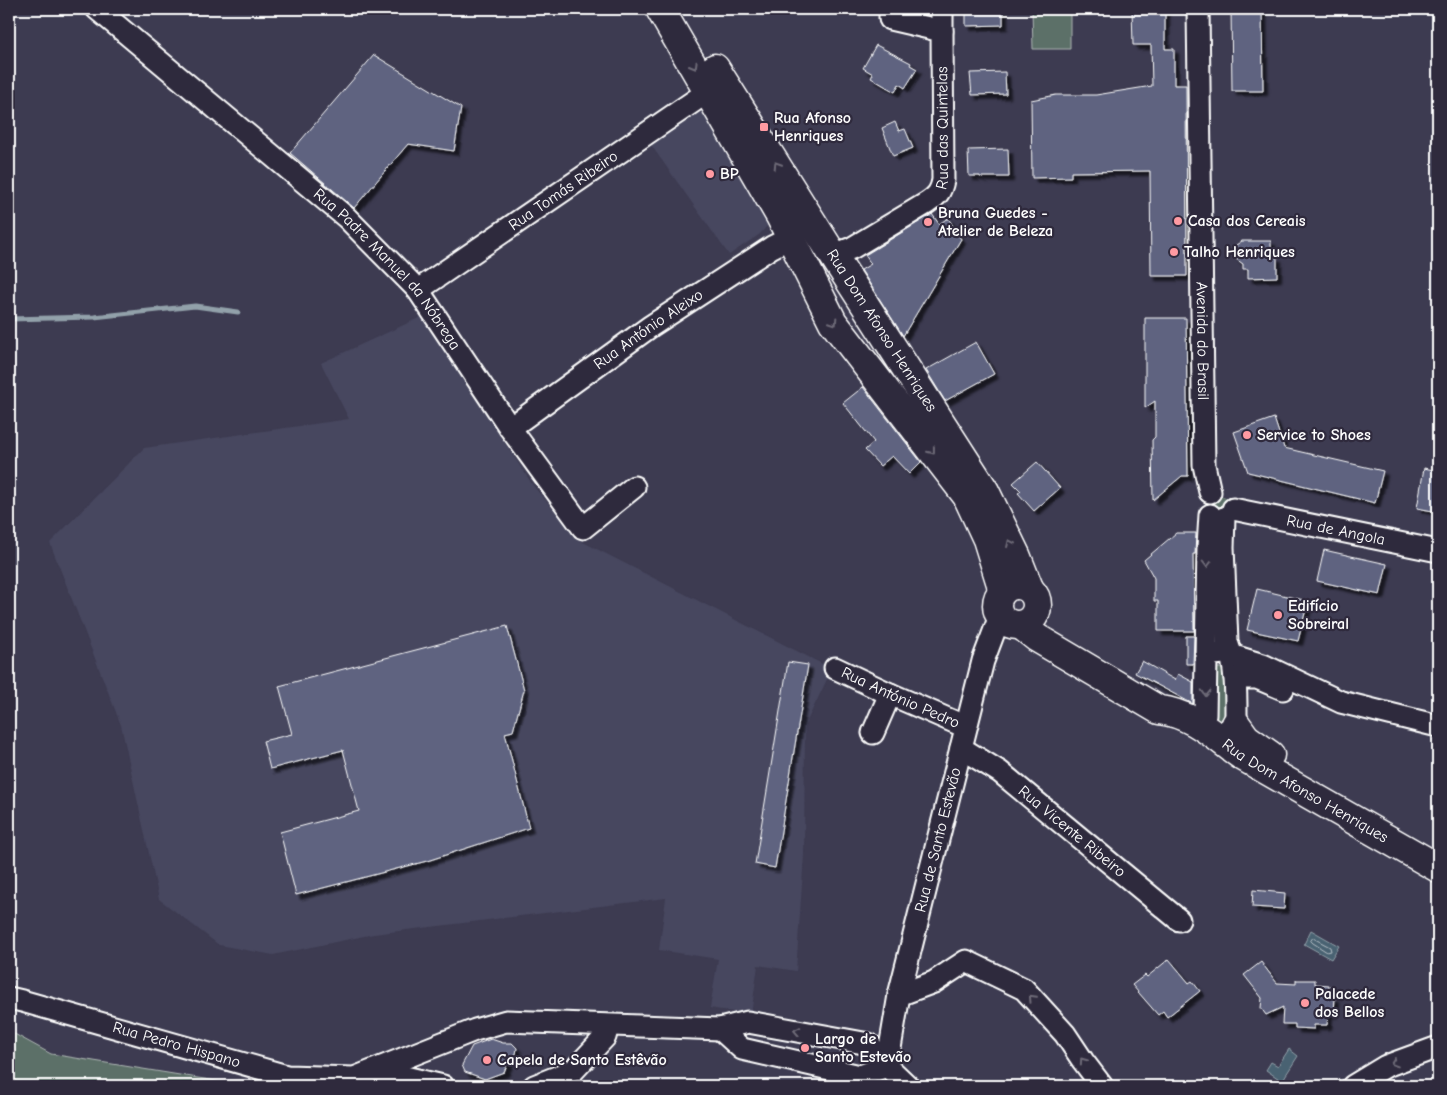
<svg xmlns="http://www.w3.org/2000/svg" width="1447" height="1095" viewBox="0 0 1447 1095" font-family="'Comic Neue',sans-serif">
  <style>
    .built { fill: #47475f }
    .green { fill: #5c6f68; stroke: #aeb7b4 }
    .water { fill: #496272; stroke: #92a1aa }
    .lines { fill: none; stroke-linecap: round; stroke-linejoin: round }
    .shore { stroke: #b6c0c7; stroke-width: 1 }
    .stream { stroke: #92a1aa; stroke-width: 5 }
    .building { fill: #5e6480; stroke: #fff; filter: url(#shadow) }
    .minor-casing { stroke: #fff; stroke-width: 25 }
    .major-casing { stroke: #fff; stroke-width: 31 }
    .minor { stroke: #2f2a3d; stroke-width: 21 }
    .major { stroke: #2f2a3d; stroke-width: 28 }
    .oneway { stroke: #6d6a77 }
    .poi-dot { fill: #ff9aa2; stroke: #2f2a3d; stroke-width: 2 }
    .labels { text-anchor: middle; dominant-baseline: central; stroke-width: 4.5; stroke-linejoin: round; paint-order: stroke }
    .poi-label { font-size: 16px; font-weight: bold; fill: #fff; stroke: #2f2a3d; text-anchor: start }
    .street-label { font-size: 16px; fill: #fff; stroke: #2f2a3d }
  </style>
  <defs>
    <filter id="shadow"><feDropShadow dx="4.5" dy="4.5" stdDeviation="1" flood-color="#0009"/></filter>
  </defs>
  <rect width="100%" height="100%" fill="#3d3b51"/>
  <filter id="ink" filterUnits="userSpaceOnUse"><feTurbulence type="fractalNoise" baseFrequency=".02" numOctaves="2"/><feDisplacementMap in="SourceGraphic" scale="10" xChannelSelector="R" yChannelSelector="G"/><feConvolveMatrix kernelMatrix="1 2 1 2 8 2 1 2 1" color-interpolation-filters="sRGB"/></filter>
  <g filter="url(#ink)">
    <g class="built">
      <path d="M 705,111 L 769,216 L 767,226 L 760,234 L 729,255 L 651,145 L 697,114 Z"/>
      <path d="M 421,317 L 534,487 L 581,541 L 832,669 L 805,725 L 804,855 L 796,971 L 758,965 L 751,1015 L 710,1008 L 718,959 L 659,950 L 666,898 L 374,934 L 273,955 L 219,945 L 159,899 L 121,725 L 50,543 L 144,448 L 349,419 L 321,363 Z"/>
    </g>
    <g class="green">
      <path d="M 1032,9 L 1070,9 L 1070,49 L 1033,49 Z"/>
      <path d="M 1218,495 L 1227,498 L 1229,502 L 1225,512 L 1211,508 L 1210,502 Z"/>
      <path d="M 1218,668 L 1223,668 L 1226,672 L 1227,719 L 1219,725 L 1212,719 L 1215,670 Z"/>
      <path d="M 9,1031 L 51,1054 L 247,1086 L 9,1086 Z"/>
    </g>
    <g class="water">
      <path d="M 1311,930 L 1339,946 L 1331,959 L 1304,944 Z"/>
      <path d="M 1289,1049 L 1298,1056 L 1282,1081 L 1266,1070 L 1271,1062 L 1278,1066 Z"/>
    </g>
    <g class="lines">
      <path class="shore" d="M 1313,938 L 1330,947 L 1331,951 L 1327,952 L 1313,943 L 1311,941 Z"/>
      <path class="stream" d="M 9,319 L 94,317 L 195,306 L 238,312"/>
    </g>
    <g class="building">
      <path d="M 966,9 L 1003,9 L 1003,25 L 966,26 Z"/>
      <path d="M 1132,9 L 1165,9 L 1165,49 L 1174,49 L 1174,85 L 1186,85 L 1187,276 L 1151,276 L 1150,171 L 1071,172 L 1071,177 L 1032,178 L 1031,100 L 1056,95 L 1096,95 L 1152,86 L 1151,45 L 1133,45 Z"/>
      <path d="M 1231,9 L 1262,9 L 1263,91 L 1232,91 Z"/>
      <path d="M 876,45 L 911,63 L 910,65 L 917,69 L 905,88 L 899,84 L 895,92 L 871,78 L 873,74 L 863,68 Z"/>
      <path d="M 374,55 L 461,108 L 454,151 L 408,144 L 354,208 L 290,153 Z"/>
      <path d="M 1005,72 L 1006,94 L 972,95 L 970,73 Z"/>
      <path d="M 895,122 L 899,131 L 905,129 L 913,148 L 893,156 L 882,128 Z"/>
      <path d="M 1008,149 L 1009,177 L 980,177 L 980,176 L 969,176 L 968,150 Z"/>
      <path d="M 932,214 L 939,224 L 948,218 L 961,239 L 903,336 L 861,270 L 871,264 L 865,255 Z"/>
      <path d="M 1242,241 L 1271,241 L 1271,257 L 1277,257 L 1277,277 L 1248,278 L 1248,269 L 1243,269 L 1243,264 L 1236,259 L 1233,252 L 1236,245 Z"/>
      <path d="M 1145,318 L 1186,318 L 1188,476 L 1182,476 L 1153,500 L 1152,440 L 1155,437 L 1155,401 L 1145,408 Z"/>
      <path d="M 976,342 L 994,374 L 945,401 L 926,370 Z"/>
      <path d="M 863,387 L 921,462 L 909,474 L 892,456 L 880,466 L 865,450 L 874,442 L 843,403 Z"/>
      <path d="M 1274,418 L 1284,448 L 1383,471 L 1375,503 L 1248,472 L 1234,432 Z"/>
      <path d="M 1037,462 L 1060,488 L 1034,511 L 1018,493 L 1021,491 L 1013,483 Z"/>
      <path d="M 1424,468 L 1438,471 L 1438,512 L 1417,508 Z"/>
      <path d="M 1176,533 L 1196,533 L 1195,554 L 1193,554 L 1194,631 L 1158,631 L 1158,601 L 1154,601 L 1154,578 L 1144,560 Z"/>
      <path d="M 1324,550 L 1387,564 L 1380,595 L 1317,581 Z"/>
      <path d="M 1257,589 L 1308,601 L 1298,641 L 1247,630 Z"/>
      <path d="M 507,626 L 524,690 L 513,731 L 505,733 L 529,828 L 427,861 L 296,895 L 280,832 L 359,811 L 343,750 L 270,769 L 263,741 L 292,734 L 279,686 Z"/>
      <path d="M 1186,636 L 1194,636 L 1193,664 L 1186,664 Z"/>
      <path d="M 1142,661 L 1175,680 L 1178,674 L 1193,682 L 1193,704 L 1135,673 Z"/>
      <path d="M 788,662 L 808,665 L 775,868 L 755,864 Z"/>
      <path d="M 1253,890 L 1285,893 L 1284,909 L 1252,907 Z"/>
      <path d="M 1169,959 L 1189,983 L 1192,981 L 1200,991 L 1167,1017 L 1163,1011 L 1158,1015 L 1132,985 L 1145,975 L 1147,977 Z"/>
      <path d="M 1261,962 L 1277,983 L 1296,984 L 1296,980 L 1315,980 L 1315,984 L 1329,985 L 1328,997 L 1335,997 L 1334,1013 L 1328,1013 L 1327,1025 L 1314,1025 L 1314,1029 L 1295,1028 L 1295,1024 L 1282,1024 L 1283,1007 L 1266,1015 L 1261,1008 L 1262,998 L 1244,975 Z"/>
      <path d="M 491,1039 L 503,1043 L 512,1043 L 517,1048 L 516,1054 L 509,1060 L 504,1072 L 485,1079 L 465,1072 L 462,1065 L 472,1046 Z"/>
    </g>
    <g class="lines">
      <defs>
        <g id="minor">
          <path id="s1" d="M 97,9 L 347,218 L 418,290 L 510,428 L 583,528 L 634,487"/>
          <path d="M 942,9 L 942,31"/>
          <path id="s2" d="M 1198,9 L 1204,465 L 1210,492"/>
          <path id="s3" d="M 833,255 L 852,248 L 927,203 C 937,196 941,192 943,180 L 942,31 L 890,19 L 890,9"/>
          <path id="s4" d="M 418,290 L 719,84"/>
          <path id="s5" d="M 510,428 L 651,326 L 772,247 L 790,238"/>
          <path id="s6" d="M 1233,509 L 1438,551"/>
          <path d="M 1224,518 L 1223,547 L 1227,642 C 1237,668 1236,696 1236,724 L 1224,732"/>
          <path d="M 1207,658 L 1214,654 L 1224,653 L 1263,665 L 1341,702 L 1438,726"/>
          <path id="s7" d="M 835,668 L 890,694 L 966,727"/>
          <path d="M 1235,678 L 1257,678 L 1283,689"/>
          <path d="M 1201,726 L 1205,715 L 1208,547 L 1210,515"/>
          <path d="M 873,733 L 890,694"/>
          <path id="s8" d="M 961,748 L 1000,772 L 1179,920"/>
          <path d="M 899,995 L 934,982 L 966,961 L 1024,989 L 1065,1034 L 1083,1061 L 1102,1086"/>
          <path id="s9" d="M 9,998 L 22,1001 L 287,1076 L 354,1078 L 475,1030 L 506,1021 L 720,1029 L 748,1022 L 869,1044 L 887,1066 L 908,1086"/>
          <path d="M 720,1029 L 742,1049 L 860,1076 L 887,1066"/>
          <path id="s10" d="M 887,1066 L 899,995 L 961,748 L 983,661 L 1000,616"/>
          <path d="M 375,1070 L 443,1086"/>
          <path d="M 534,1086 L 574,1070 L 605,1037 L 608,1026"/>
          <path d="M 1353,1086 L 1386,1066 L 1438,1047"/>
        </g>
        <g id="major">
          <path d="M 660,9 L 780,216 L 833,322 L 967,496 L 987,539 L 1001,584 L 1002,592"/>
          <path id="s11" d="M 715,68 L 833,255 L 985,491 L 1016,555 L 1029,588"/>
          <circle cx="1017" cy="605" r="20"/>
          <path id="s12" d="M 1022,626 L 1037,638 L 1159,710 C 1192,713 1217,738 1242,756 L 1438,868"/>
          <path d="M 1236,724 L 1246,738 L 1270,755"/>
        </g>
      </defs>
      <use href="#minor" class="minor-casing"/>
      <use href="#major" class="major-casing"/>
      <use href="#minor" class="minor"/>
      <use href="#major" class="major"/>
    </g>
    <defs><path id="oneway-chevron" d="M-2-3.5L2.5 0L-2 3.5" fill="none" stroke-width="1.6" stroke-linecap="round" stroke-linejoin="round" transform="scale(1.25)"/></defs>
    <g class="oneway">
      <use href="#oneway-chevron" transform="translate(694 66) rotate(60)"/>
      <use href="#oneway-chevron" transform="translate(777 165) rotate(-122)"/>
      <use href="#oneway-chevron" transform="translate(834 322) rotate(57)"/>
      <use href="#oneway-chevron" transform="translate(932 451) rotate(52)"/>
      <use href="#oneway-chevron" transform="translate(1010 543) rotate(-115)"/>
      <use href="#oneway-chevron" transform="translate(1207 564) rotate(90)"/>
      <use href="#oneway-chevron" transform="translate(1206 693) rotate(92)"/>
      <use href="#oneway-chevron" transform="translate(1032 998) rotate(-133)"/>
      <use href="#oneway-chevron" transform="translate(797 1031) rotate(-169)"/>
      <use href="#oneway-chevron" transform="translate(1083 1061) rotate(-125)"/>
      <use href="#oneway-chevron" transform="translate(1394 1063) rotate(161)"/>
    </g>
  </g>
  <g class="poi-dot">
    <rect x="759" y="122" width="10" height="10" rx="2.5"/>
    <circle cx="710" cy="174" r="5"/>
    <circle cx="1178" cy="221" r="5"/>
    <circle cx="928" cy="222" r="5"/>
    <circle cx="1174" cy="252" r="5"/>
    <circle cx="1247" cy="435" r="5"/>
    <circle cx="1278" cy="615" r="5"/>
    <circle cx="1305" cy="1003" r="5"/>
    <circle cx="805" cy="1048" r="5"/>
    <circle cx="487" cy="1060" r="5"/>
  </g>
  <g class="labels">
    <g class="poi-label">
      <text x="774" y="118">Rua Afonso<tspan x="774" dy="18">Henriques</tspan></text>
      <text x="720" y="174">BP</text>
      <text x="938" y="213">Bruna Guedes -<tspan x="938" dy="18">Atelier de Beleza</tspan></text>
      <text x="1188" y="221">Casa dos Cereais</text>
      <text x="1184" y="252">Talho Henriques</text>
      <text x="1257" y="435">Service to Shoes</text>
      <text x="1288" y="606">Edifício<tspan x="1288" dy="18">Sobreiral</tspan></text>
      <text x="1315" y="994">Palacede<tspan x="1315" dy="18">dos Bellos</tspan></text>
      <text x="815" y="1039">Largo de<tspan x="815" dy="18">Santo Estevão</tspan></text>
      <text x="497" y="1060">Capela de Santo Estêvão</text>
    </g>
    <g class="street-label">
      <text stroke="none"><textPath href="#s3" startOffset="189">Rua das Quintelas</textPath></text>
      <text stroke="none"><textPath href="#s4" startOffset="176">Rua Tomás Ribeiro</textPath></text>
      <text stroke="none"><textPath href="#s1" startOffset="391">Rua Padre Manuel da Nóbrega</textPath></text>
      <text stroke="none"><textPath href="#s5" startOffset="170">Rua António Aleixo</textPath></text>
      <text stroke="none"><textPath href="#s11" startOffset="311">Rua Dom Afonso Henriques</textPath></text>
      <text stroke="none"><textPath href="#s2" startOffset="332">Avenida do Brasil</textPath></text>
      <text stroke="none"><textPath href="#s6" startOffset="105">Rua de Angola</textPath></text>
      <text stroke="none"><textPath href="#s7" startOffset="72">Rua António Pedro</textPath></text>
      <text stroke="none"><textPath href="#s12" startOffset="329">Rua Dom Afonso Henriques</textPath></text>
      <text stroke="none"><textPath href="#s8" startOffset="139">Rua Vicente Ribeiro</textPath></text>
      <text stroke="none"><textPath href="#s10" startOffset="232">Rua de Santo Estevão</textPath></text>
      <text stroke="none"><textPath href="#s9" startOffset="174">Rua Pedro Hispano</textPath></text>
    </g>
  </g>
  <rect width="1447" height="1095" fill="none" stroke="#2f2a3d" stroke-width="30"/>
  <rect x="15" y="15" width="1417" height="1065" fill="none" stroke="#fff" stroke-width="2" filter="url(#ink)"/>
</svg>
